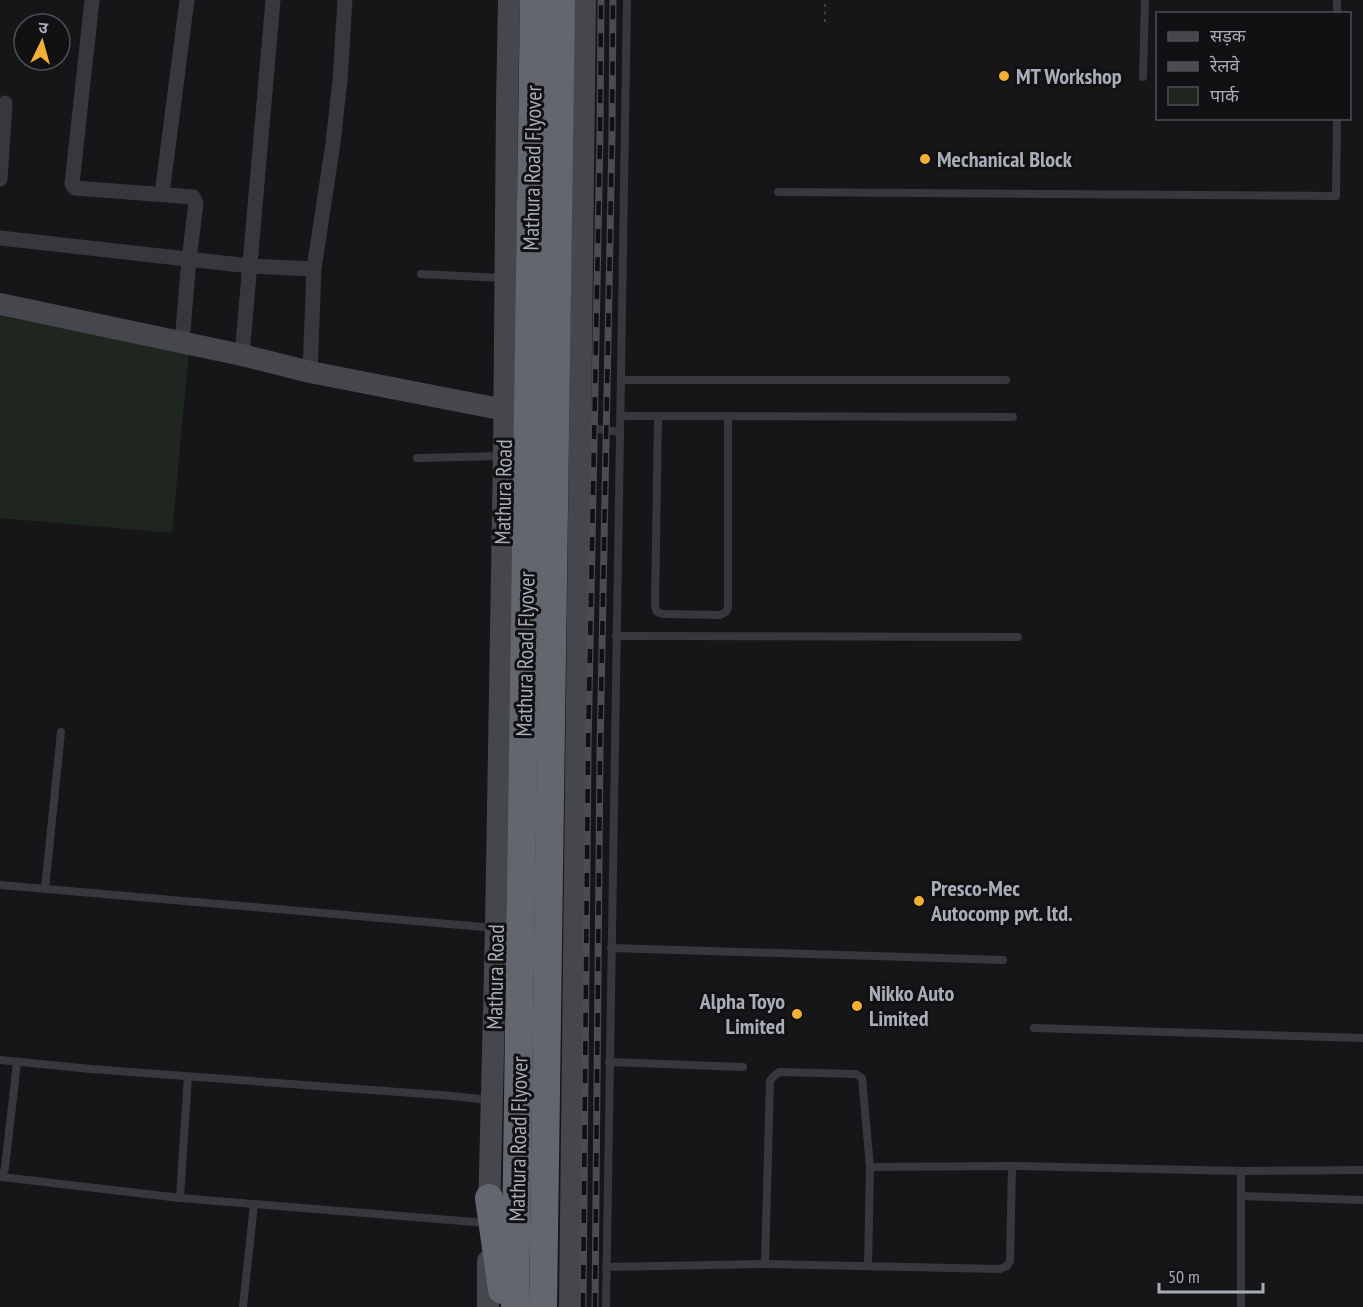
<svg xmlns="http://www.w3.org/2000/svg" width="1363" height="1307" viewBox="0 0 1363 1307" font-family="'PT Sans Narrow','Noto Sans Devanagari',sans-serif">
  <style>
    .green { fill: #1e261f }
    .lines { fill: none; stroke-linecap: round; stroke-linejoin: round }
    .path { stroke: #3d3f44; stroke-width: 2; stroke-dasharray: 3 4.5; stroke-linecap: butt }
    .lane { stroke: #37383d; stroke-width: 8 }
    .street { stroke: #37383d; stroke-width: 15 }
    .secondary { stroke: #45474d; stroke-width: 22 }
    .highway { stroke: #63666e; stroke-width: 28 }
    .rail-casing { stroke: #4a4c52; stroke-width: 7 }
    .rail { stroke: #111113; stroke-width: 4.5; stroke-dasharray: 14; stroke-linecap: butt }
    .poi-dot { fill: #f2b134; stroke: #111113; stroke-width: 2 }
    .labels { text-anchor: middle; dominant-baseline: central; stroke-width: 6; stroke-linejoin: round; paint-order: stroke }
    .poi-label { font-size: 22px; font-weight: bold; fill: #a8adb8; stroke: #111113; text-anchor: start }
    .street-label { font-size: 22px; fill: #a8adb8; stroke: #111113 }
  </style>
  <rect width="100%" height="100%" fill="#161618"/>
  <path class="green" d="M 0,316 L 189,353 L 172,533 L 0,518 Z"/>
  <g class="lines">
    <path class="path" d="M 825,22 L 825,0"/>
    <g class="lane">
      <path d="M 1337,14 L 1337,0"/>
      <path d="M 1143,77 L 1145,0"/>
      <path d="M 778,192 L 1336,196 L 1337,118"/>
      <path d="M 421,274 L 503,278"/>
      <path d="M 621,380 L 1006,380"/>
      <path d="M 620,416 L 1013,417"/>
      <path d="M 658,416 L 655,606 L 657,612 L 663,614 L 720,615 L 726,612 L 728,607 L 728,416"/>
      <path d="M 584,427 L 620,432"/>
      <path d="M 417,458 L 502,456"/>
      <path d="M 616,636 L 1018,637"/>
      <path d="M 0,885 L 495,928"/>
      <path d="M 45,889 L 61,732"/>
      <path d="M 611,948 L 1003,960"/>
      <path d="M 1034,1028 L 1363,1038"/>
      <path d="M 0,1060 L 91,1069 L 452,1096 L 489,1100"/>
      <path d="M 609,1062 L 743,1067"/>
      <path d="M 870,1167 L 1012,1166 L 1241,1171 L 1363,1170"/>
      <path d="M 0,1177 L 2,1177 L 5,1168 L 17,1062"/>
      <path d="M 2,1177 L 180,1198 L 487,1223"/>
      <path d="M 1241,1196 L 1363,1200"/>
      <path d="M 180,1198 L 188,1077"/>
      <path d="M 765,1264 L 770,1081 L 773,1077 L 779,1072 L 856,1074 L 862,1078 L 870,1167 L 868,1266"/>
      <path d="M 606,1267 L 765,1264 L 1000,1269 L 1007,1266 L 1010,1261 L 1012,1166"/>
      <path d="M 243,1307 L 254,1204"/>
      <path d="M 606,1307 L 627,0"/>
      <path d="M 1241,1307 L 1241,1171"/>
    </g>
    <g class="street">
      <path d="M 92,0 L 72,184 L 75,188 L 193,197 L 196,203 L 189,259 L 182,342"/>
      <path d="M 0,179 L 5,103"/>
      <path d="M 162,194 L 187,0"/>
      <path d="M 0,238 L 250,266 L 314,269"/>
      <path d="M 242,355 L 273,0"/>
      <path d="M 310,372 L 314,269 L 333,143 L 340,80 L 345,0"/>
    </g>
    <g class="secondary">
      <path d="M 0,304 L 242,355 L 310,372 L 505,410"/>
      <path d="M 489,1216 L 496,928 L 504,456 L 507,105 L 509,0"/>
      <path d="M 488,1307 L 488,1261"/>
      <path d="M 570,1307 L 585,0"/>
    </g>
    <g class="highway">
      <path d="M 489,1198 L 502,1290"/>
      <path d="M 515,1307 L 534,0"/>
      <path d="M 543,1307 L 561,0"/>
    </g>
    <defs>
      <g id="rail">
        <path d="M 583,1307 L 588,750 L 600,135 L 601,0"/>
        <path d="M 595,1307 L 600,750 L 612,136 L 613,0"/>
      </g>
    </defs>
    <use href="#rail" class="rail-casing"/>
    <use href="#rail" class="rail"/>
  </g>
  <g class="poi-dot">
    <circle cx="1004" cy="76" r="6"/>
    <circle cx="925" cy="159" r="6"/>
    <circle cx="919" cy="901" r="6"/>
    <circle cx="857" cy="1006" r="6"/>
    <circle cx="797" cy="1014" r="6"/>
  </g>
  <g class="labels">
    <g class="poi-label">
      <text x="1016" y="76">MT Workshop</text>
      <text x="937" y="159">Mechanical Block</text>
      <text x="931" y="888">Presco-Mec<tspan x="931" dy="25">Autocomp pvt. ltd.</tspan></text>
      <text x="869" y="993">Nikko Auto<tspan x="869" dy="25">Limited</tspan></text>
      <text x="785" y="1001" text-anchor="end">Alpha Toyo<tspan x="785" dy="25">Limited</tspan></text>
    </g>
    <g class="street-label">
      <text transform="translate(532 168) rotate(-89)">Mathura Road Flyover</text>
      <text transform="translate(503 492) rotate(-89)">Mathura Road</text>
      <text transform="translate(525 654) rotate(-89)">Mathura Road Flyover</text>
      <text transform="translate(495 977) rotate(-89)">Mathura Road</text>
      <text transform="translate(518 1139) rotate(-89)">Mathura Road Flyover</text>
    </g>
  </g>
  <rect x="1156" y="12" width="195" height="108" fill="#111113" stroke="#4d4f55" stroke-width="1.5"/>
  <rect x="1168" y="32" width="30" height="9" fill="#45474d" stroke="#4d4f55" stroke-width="1.5"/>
  <text x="1210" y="42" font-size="18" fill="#a8adb8">सड़क</text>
  <rect x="1168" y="62" width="30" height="9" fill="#4a4c52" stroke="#4d4f55" stroke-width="1.5"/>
  <text x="1210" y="72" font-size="18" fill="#a8adb8">रेलवे</text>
  <rect x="1168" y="87" width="30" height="18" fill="#1e261f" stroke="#4d4f55" stroke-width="1.5"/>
  <text x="1210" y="102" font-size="18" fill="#a8adb8">पार्क</text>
  <g transform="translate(42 42) rotate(5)"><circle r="28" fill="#111113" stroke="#4d4f55" stroke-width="1.5"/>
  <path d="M0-4.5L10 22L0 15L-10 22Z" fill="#f2b134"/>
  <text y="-9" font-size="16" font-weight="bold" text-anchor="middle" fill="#a8adb8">उ</text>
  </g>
  <path d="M1159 1283v9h104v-9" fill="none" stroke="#a8adb8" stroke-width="3"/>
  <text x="1168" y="1283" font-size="18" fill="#a8adb8" stroke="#111113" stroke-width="4.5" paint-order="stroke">50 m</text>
</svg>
